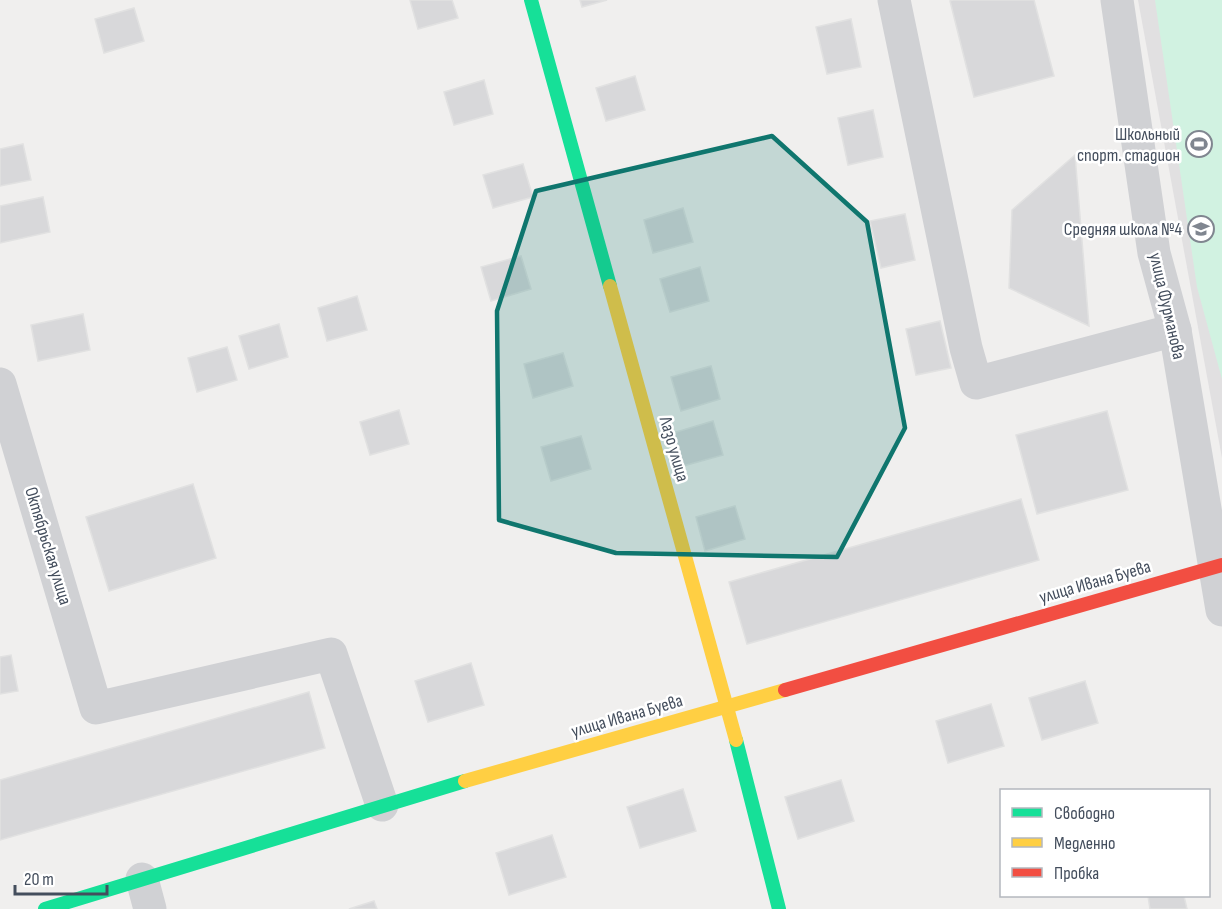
<svg xmlns="http://www.w3.org/2000/svg" width="1222" height="909" viewBox="0 0 1222 909" font-family="'Sofia Sans Condensed',sans-serif">
  <style>
    .education { fill: #e1e0e1 }
    .green { fill: #d1f2e1 }
    .building { fill: #d8d8da; stroke: #e1e1e1; stroke-width: 1.5 }
    .lines { fill: none; stroke-linecap: round; stroke-linejoin: round }
    .street { stroke: #d0d1d4; stroke-width: 33 }
    .fast { stroke: #16e098; stroke-width: 14 }
    .slow { stroke: #ffcf43; stroke-width: 14 }
    .jam { stroke: #f24e42; stroke-width: 14 }
    .marked { fill: #0f766e; fill-opacity: 0.2; stroke: #0f766e; stroke-width: 4.5; stroke-linejoin: round }
    .labels { text-anchor: middle; dominant-baseline: central; stroke-width: 5; stroke-linejoin: round; paint-order: stroke }
    .poi-label { font-size: 18px; fill: #444e5d; stroke: #fff; text-anchor: end }
    .street-label { font-size: 18px; fill: #444e5d; stroke: #fff }
  </style>
  <rect width="100%" height="100%" fill="#f0efee"/>
  <path class="education" d="M 1138,0 L 1222,0 L 1222,458 Z"/>
  <path class="green" d="M 1155,0 L 1222,0 L 1222,379 L 1197,287 Z"/>
  <g class="building">
    <path d="M 410,0 L 452,0 L 458,18 L 418,29 Z"/>
    <path d="M 580,0 L 607,0 L 582,7 Z"/>
    <path d="M 953,0 L 1034,0 L 1054,76 L 974,97 L 950,1 Z"/>
    <path d="M 134,8 L 144,41 L 104,53 L 95,19 Z"/>
    <path d="M 851,19 L 861,67 L 827,74 L 816,27 Z"/>
    <path d="M 635,76 L 645,110 L 606,121 L 596,88 Z"/>
    <path d="M 484,80 L 493,114 L 454,125 L 444,92 Z"/>
    <path d="M 873,110 L 883,157 L 848,165 L 838,118 Z"/>
    <path d="M 23,144 L 31,180 L 0,186 L 0,149 Z"/>
    <path d="M 1075,155 L 1089,326 L 1009,288 L 1012,210 Z"/>
    <path d="M 523,164 L 533,197 L 493,208 L 483,175 Z"/>
    <path d="M 43,197 L 50,232 L 0,243 L 0,206 Z"/>
    <path d="M 683,208 L 693,242 L 653,253 L 644,220 Z"/>
    <path d="M 905,214 L 915,260 L 881,268 L 870,221 Z"/>
    <path d="M 521,256 L 531,289 L 491,301 L 481,267 Z"/>
    <path d="M 700,267 L 709,301 L 670,312 L 660,279 Z"/>
    <path d="M 357,296 L 367,330 L 327,341 L 318,308 Z"/>
    <path d="M 83,314 L 90,350 L 38,361 L 31,325 Z"/>
    <path d="M 940,321 L 951,368 L 916,375 L 906,329 Z"/>
    <path d="M 279,324 L 288,357 L 249,369 L 239,336 Z"/>
    <path d="M 227,347 L 237,380 L 197,392 L 188,358 Z"/>
    <path d="M 563,353 L 573,386 L 533,398 L 524,364 Z"/>
    <path d="M 711,366 L 720,399 L 681,411 L 671,377 Z"/>
    <path d="M 399,410 L 409,444 L 370,455 L 360,422 Z"/>
    <path d="M 1107,411 L 1128,490 L 1037,514 L 1016,435 Z"/>
    <path d="M 713,421 L 723,455 L 683,466 L 673,433 Z"/>
    <path d="M 581,436 L 591,469 L 551,481 L 541,447 Z"/>
    <path d="M 193,484 L 216,558 L 109,591 L 86,517 Z"/>
    <path d="M 1021,499 L 1039,560 L 747,644 L 729,582 Z"/>
    <path d="M 735,506 L 745,539 L 705,551 L 696,517 Z"/>
    <path d="M 11,655 L 18,691 L 0,694 L 0,657 Z"/>
    <path d="M 471,663 L 484,705 L 428,722 L 415,681 Z"/>
    <path d="M 1085,681 L 1098,723 L 1042,740 L 1029,698 Z"/>
    <path d="M 309,692 L 325,748 L 0,840 L 0,780 Z"/>
    <path d="M 991,704 L 1004,746 L 948,763 L 936,721 Z"/>
    <path d="M 841,780 L 854,821 L 798,839 L 785,797 Z"/>
    <path d="M 683,789 L 696,831 L 640,848 L 627,807 Z"/>
    <path d="M 552,835 L 566,877 L 509,895 L 496,853 Z"/>
    <path d="M 1148,896 L 1184,896 L 1187,909 L 1150,909 Z"/>
    <path d="M 374,901 L 377,909 L 349,909 Z"/>
  </g>
  <g class="lines">
    <g class="street">
      <path d="M 894,0 L 966,348 L 976,383 L 1175,330"/>
      <path d="M 1117,0 L 1154,253 L 1175,330 L 1222,610"/>
      <path d="M 0,384 L 96,708 L 331,654 L 382,805"/>
      <path d="M 142,879 L 150,909"/>
    </g>
    <g class="fast">
      <path d="M 531,0 L 610,286"/>
      <path d="M 736,740 L 779,909"/>
      <path d="M 45,909 L 465,781"/>
    </g>
    <g class="slow">
      <path d="M 610,286 L 736,740"/>
      <path d="M 465,781 L 785,690"/>
    </g>
    <path class="jam" d="M 785,690 L 1222,565"/>
  </g>
  <path class="marked" d="M 772,136 L 867,222 L 905,428 L 837,557 L 616,553 L 499,520 L 497,311 L 536,191 Z"/>
  <defs>
    <symbol id="stadium-ring" viewBox="-11 -11 22 22"><circle r="9.5" fill="#fff" stroke="#808690" stroke-width="1.5"/><path d="M0-5a6.5 5 0 1 0 0 10a6.5 5 0 1 0 0-10ZM-3.5-1.8h7v3.6h-7Z" fill="#808690"/></symbol>
    <symbol id="school-ring" viewBox="-11 -11 22 22"><circle r="9.5" fill="#fff" stroke="#808690" stroke-width="1.5"/><path d="M0-5L7-2L0 1L-7-2ZM-4 1L0 2.5L4 1V4Q0 6-4 4Z" fill="#808690"/></symbol>
  </defs>
  <g fill-rule="evenodd">
    <use href="#stadium-ring" x="1184" y="129" width="30" height="30"/>
    <use href="#school-ring" x="1186" y="214" width="30" height="30"/>
  </g>
  <g class="labels">
    <g class="poi-label">
      <text x="1180" y="134">Школьный<tspan x="1180" dy="21">спорт. стадион</tspan></text>
      <text x="1182" y="229">Средняя школа №4</text>
    </g>
    <g class="street-label">
      <text transform="translate(1167 306) rotate(77)">улица Фурманова</text>
      <text transform="translate(674 449) rotate(74)">Лазо улица</text>
      <text transform="translate(48 546) rotate(73)">Октябрьская улица</text>
      <text transform="translate(1095 582) rotate(-16)">улица Ивана Буева</text>
      <text transform="translate(627 716) rotate(-16)">улица Ивана Буева</text>
    </g>
  </g>
  <rect x="1000" y="789" width="210" height="108" fill="#ffffff" stroke="#b4b8be" stroke-width="1.5"/>
  <rect x="1012" y="808" width="30" height="9" fill="#16e098" stroke="#b4b8be" stroke-width="1.5"/>
  <text x="1054" y="819" font-size="18" fill="#444e5d">Свободно</text>
  <rect x="1012" y="838" width="30" height="9" fill="#ffcf43" stroke="#b4b8be" stroke-width="1.5"/>
  <text x="1054" y="849" font-size="18" fill="#444e5d">Медленно</text>
  <rect x="1012" y="868" width="30" height="9" fill="#f24e42" stroke="#b4b8be" stroke-width="1.5"/>
  <text x="1054" y="879" font-size="18" fill="#444e5d">Пробка</text>
  <path d="M15 885v9h92v-9" fill="none" stroke="#444e5d" stroke-width="3"/>
  <text x="24" y="885" font-size="18" fill="#444e5d" stroke="#ffffff" stroke-width="4.5" paint-order="stroke">20 m</text>
</svg>
